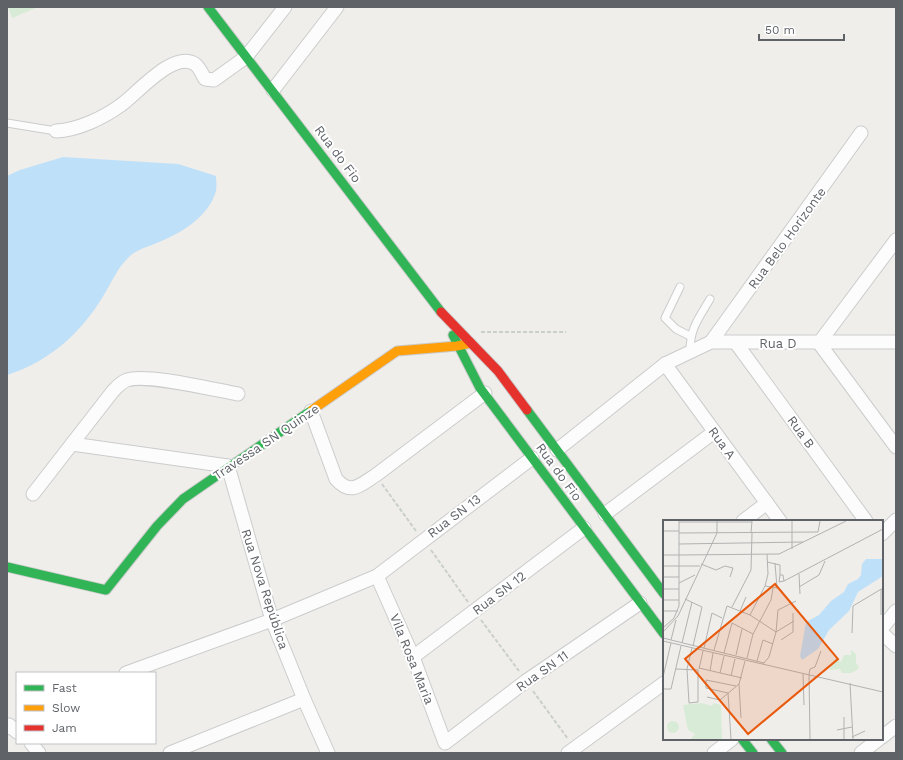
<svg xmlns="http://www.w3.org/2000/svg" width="903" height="760" viewBox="0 0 903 760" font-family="'Work Sans',sans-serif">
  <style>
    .green { fill: #d8ebd6 }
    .water { fill: #bfe0f9 }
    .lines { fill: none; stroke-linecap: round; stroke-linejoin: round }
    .lane-casing { stroke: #cbcccc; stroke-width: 9 }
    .street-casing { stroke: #cbcccc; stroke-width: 15 }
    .fast-casing { stroke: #cacacb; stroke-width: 11 }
    .slow-casing { stroke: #cacacb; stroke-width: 11 }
    .jam-casing { stroke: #cacacb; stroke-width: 11 }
    .path { stroke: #cacfcc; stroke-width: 2; stroke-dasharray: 4 2; stroke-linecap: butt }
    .lane { stroke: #fdfcfc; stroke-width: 7 }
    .street { stroke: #fdfcfc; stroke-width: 13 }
    .fast { stroke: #30b455; stroke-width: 9 }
    .slow { stroke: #ff9f0a; stroke-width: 9 }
    .jam { stroke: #e5322d; stroke-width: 9 }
    .labels { text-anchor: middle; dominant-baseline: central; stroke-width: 4; stroke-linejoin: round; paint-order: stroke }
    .street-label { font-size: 13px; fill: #5f6368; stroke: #fff }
    .inset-road { fill: none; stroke: #b1b2b2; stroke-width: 1 }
    .view { fill: #e8590c; fill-opacity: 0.15; stroke: #e8590c; stroke-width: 2 }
    .inset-edge { fill: none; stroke: #5f6368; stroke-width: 2 }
  </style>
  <rect width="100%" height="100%" fill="#efeeea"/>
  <path class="green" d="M 8,7 L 38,7 L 12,18 Z"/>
  <path class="water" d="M 63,157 L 178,164 L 216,176 C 216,180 217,186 216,191 C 209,216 182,233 159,242 C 150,246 135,250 129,257 C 118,267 113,280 105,293 C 83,331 50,362 7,375 L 7,176 L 20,170 Z"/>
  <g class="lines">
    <defs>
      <g id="lane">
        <path d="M 7,123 L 56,131"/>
        <path d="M 680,287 L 665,318 L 676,329 L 690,336"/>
        <path d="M 690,351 C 690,328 699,318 710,299"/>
      </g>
      <g id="street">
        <path d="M 273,90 L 337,7"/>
        <path d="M 56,131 C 78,130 103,118 121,105 C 137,94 173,50 195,64 C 200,68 202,74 205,79 L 214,80 L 246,57 L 285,7"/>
        <path d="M 896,240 L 819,343 L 896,447"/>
        <path d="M 711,342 L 861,133"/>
        <path d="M 736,343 L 866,521"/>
        <path d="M 665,364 L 780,521"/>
        <path d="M 311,411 L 336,479 C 351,496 360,485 376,475 L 485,393"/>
        <path d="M 72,444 L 228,466 L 272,620 L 304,699 L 328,753"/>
        <path d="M 557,450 L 665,364 L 711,342 L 896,342"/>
        <path d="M 33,494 L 113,391 C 117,387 121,382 127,380 C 146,373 215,390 238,394"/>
        <path d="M 605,514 L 714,432"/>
        <path d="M 743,521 L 767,503"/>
        <path d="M 882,534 L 896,520"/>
        <path d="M 377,576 L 413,657 L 445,743 L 526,681 L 640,603"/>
        <path d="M 882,628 L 896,611"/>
        <path d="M 882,633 L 896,646"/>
        <path d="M 413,657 L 584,528"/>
        <path d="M 126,673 L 272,620 L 377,576 L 532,458"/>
        <path d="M 7,728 L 9,725 L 17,732"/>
        <path d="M 882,737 L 896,726"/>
        <path d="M 31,743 L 39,753"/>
        <path d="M 170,753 L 304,699"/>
        <path d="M 568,753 L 664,683"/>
        <path d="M 714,753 L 732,739"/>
        <path d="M 861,753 L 879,739"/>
      </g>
      <g id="fast">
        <path d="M 208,7 L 441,312"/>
        <path d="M 453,335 L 480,388 L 664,634"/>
        <path d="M 527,410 L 664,594"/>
        <path d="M 7,567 L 106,590 L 157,526 L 183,499 L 312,410"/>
        <path d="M 742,739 L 753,753"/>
        <path d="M 771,739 L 782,753"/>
      </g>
      <path id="slow" d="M 312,410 L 397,351 L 457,346 L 471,343"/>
      <path id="jam" d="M 441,312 L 498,371 L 527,410"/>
    </defs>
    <use href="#lane" class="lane-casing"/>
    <use href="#street" class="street-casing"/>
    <use href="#fast" class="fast-casing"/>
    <use href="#slow" class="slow-casing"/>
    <use href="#jam" class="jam-casing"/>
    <g class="path">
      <path d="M 481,332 L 566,332"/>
      <path d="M 382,484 L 416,531"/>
      <path d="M 431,550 L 468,602"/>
      <path d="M 481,620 L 519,671"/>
      <path d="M 533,691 L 568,739"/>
    </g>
    <use href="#lane" class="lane"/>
    <use href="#street" class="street"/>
    <use href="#fast" class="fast"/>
    <use href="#slow" class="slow"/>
    <use href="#jam" class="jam"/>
  </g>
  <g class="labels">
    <g class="street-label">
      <text transform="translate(338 154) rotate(53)">Rua do Fio</text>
      <text transform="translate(787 238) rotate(-54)">Rua Belo Horizonte</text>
      <text x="778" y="343">Rua D</text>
      <text transform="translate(801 432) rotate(54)">Rua B</text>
      <text transform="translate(266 442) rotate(-34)">Travessa SN Quinze</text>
      <text transform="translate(722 443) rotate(54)">Rua A</text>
      <text transform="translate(559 472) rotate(54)">Rua do Fio</text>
      <text transform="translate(454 516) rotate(-37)">Rua SN 13</text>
      <text transform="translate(265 589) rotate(72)">Rua Nova República</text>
      <text transform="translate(499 593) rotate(-37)">Rua SN 12</text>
      <text transform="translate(412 659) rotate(68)">Vila Rosa Maria</text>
      <text transform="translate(542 671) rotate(-35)">Rua SN 11</text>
    </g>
  </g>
  <g transform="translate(663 520)">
    <rect width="220" height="220" fill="#efeeea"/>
    <path d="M 188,130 L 193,134 L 193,143 L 196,147 L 194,150 L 188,153 L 179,153 L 177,149 L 166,150 L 172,138 L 178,142 L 181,135 L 188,135 ZM 38,183 L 49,186 L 51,183 L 58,185 L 59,219 L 28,219 L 32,214 L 25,210 L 20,185 ZM4 207a6 6 0 1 1 12 0a6 6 0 1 1-12 0Z" fill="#d8ebd6"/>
    <path d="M 220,31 L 220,56 L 195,72 L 186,91 L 166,110 L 155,129 L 139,140 L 137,136 L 143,102 L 156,95 L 168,81 L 181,72 L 185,64 L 195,59 L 198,55 L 199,44 L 203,39 L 220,39 Z" fill="#bfe0f9"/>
    <path class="inset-road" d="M 16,2 L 89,2M 0,11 L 16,11M 16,13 L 155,12 L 157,1M 88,13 L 89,1M 16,24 L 140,22M 129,29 L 129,1M 0,35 L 16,35M 16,35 L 116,34 L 183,1M 104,42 L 117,45 L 117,55 L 120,55 L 121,61M 38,44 L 53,50 L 62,46 L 70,48 L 67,57M 0,46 L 37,46M 136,54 L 137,74M 117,55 L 116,62 L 121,61 L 220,9M 0,57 L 16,57M 16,63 L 32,55M 102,66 L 114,68 L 112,43M 136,67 L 156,55 L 162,41M 0,69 L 16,69M 218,69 L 218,95M 22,79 L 39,87 L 30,126M 0,80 L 16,80M 69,87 L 88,50 L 89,13M 0,91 L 15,91M 77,91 L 83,77M 87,95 L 102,66 L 105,54 L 104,34M 0,108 L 11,98 L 16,86 L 16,1M 0,112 L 15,96 L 54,13 L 54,1M 113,112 L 131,101M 189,113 L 190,86 L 220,68M 0,118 L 101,143M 8,120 L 13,100M 118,120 L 130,112 L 130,93M 0,121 L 220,172M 19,123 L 29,82M 29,128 L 24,149 L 26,183 L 35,182 L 35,150M 41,128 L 49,93 L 59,98M 51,130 L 64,86 L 87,95 L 113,112M 61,133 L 69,103 L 90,114M 73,135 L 79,109M 84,138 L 90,114 L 108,80 L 110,68M 94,141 L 100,120 L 110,124M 100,144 L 106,137 L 113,112 L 115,90 L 133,81M 36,148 L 79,158M 13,149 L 35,150M 36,149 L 40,131M 47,151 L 50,133M 57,153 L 61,136M 140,153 L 141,185M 68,156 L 72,139M 0,157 L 8,123M 187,163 L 190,219M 76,164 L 78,198M 0,169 L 8,169 L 18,126M 44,177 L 57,180 L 76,164 L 82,141M 181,197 L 181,219M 174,210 L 189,207M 189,217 L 202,211M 68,219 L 65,173 L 43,168 L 43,160 L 73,166M 147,219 L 146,154 L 147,149 L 152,147 L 158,131"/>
    <path class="view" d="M 112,64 L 175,139 L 85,214 L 22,139 Z"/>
    <rect width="220" height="220" class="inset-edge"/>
  </g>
  <rect width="903" height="760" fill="none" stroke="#5f6368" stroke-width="16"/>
  <rect x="16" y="672" width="140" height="72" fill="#ffffff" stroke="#bfc1c3"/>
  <rect x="24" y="685" width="20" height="6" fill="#30b455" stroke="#bfc1c3"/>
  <text x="52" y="692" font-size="12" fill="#5f6368">Fast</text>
  <rect x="24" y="705" width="20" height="6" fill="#ff9f0a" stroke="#bfc1c3"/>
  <text x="52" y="712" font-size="12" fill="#5f6368">Slow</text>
  <rect x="24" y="725" width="20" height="6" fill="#e5322d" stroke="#bfc1c3"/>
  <text x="52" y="732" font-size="12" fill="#5f6368">Jam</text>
  <path d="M759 34v6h85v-6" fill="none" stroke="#5f6368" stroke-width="2"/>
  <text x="765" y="34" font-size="12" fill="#5f6368" stroke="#ffffff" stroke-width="3" paint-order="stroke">50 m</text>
</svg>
